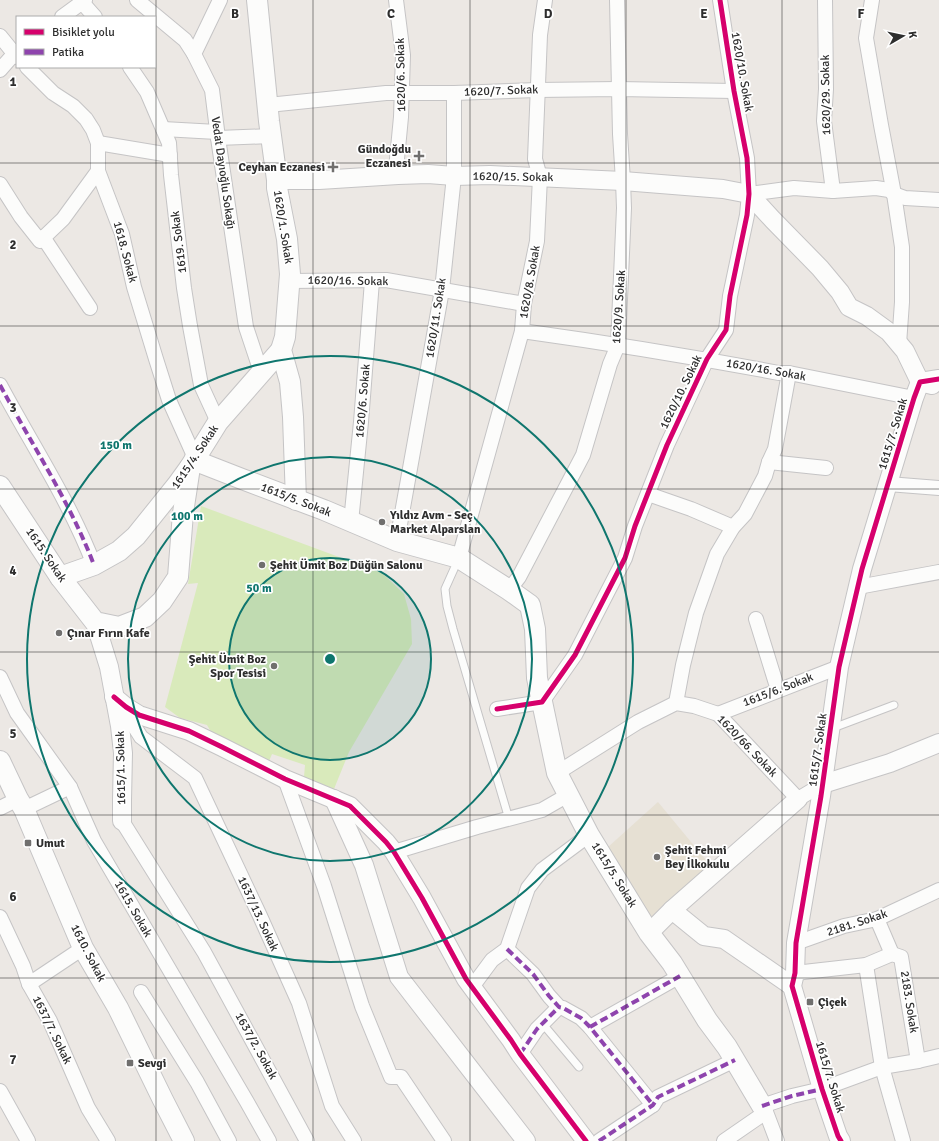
<svg xmlns="http://www.w3.org/2000/svg" width="939" height="1141" viewBox="0 0 939 1141" font-family="Signika,sans-serif">
  <style>
    .education { fill: #e6e0d3 }
    .pitch { fill: #d9eabb }
    .lines { fill: none; stroke-linecap: round; stroke-linejoin: round }
    .service-casing { stroke: #c5c4c5; stroke-width: 9 }
    .minor-casing { stroke: #c5c4c5; stroke-width: 16 }
    .tertiary-casing { stroke: #c5c4c5; stroke-width: 20 }
    .secondary-casing { stroke: #c5c4c5; stroke-width: 22 }
    .service { stroke: #fcfcfb; stroke-width: 7 }
    .minor { stroke: #fcfcfb; stroke-width: 14 }
    .tertiary { stroke: #fcfcfb; stroke-width: 18 }
    .secondary { stroke: #fcfcfb; stroke-width: 20 }
    .quiet { stroke: #8e44ad; stroke-width: 4; stroke-dasharray: 8 4; stroke-linecap: butt }
    .cycleway-casing { stroke: #fff; stroke-width: 8 }
    .cycleway { stroke: #d6006c; stroke-width: 5 }
    .grid { fill: none; stroke: #2e2e2e; stroke-width: 1; stroke-opacity: 0.55 }
    .ring { fill: none; stroke: #0f766e; stroke-width: 2 }
    .poi-dot { fill: #706f6e; stroke: #fff; stroke-width: 1.5 }
    .labels { text-anchor: middle; dominant-baseline: central; stroke-width: 3.5; stroke-linejoin: round; paint-order: stroke }
    .street-label { font-size: 12px; fill: #2e2e2e; stroke: #fff }
    .poi-label { font-size: 12px; font-weight: bold; fill: #2e2e2e; stroke: #fff; text-anchor: start }
    .grid-label { font-size: 13px; text-anchor: middle; font-weight: bold; fill: #2e2e2e; stroke: #fff; stroke-width: 3.5; stroke-linejoin: round; paint-order: stroke }
    .centre { fill: #0f766e; stroke: #fff; stroke-width: 2 }
    .ring-label { font-size: 12px; text-anchor: middle; font-weight: bold; fill: #0f766e; stroke: #fff; stroke-width: 3.5; stroke-linejoin: round; paint-order: stroke }
  </style>
  <rect width="100%" height="100%" fill="#ece8e4"/>
  <path class="education" d="M 658,802 L 710,865 L 653,926 L 607,848 Z"/>
  <path class="pitch" d="M 201,506 L 382,573 L 404,594 L 411,619 L 412,644 L 349,752 L 334,789 L 304,777 L 305,765 L 272,754 L 267,766 L 214,737 L 207,725 L 180,718 L 165,707 L 198,583 L 188,584 Z"/>
  <g class="lines">
    <defs>
      <g id="service">
        <path d="M 458,560 L 445,589 L 447,606 L 453,629 L 509,819"/>
        <path d="M 833,728 L 894,705"/>
        <path d="M 542,1023 L 579,1067"/>
      </g>
      <g id="minor">
        <path d="M 80,0 L 95,17"/>
        <path d="M 137,0 L 185,40 L 194,54 L 212,90 L 218,138 L 246,327 L 261,372"/>
        <path d="M 396,0 L 403,55 L 401,117 L 396,169 L 398,175"/>
        <path d="M 825,0 L 826,89 L 824,121 L 833,191"/>
        <path d="M 872,0 L 866,38 L 881,125 L 894,194 L 902,247 L 902,302 L 899,344"/>
        <path d="M 62,17 L 85,0"/>
        <path d="M 0,36 L 17,57"/>
        <path d="M 194,54 L 220,0"/>
        <path d="M 27,67 L 53,93 L 73,106 L 86,119 L 93,130 L 98,143 L 98,171 L 122,234 L 134,287 L 156,359 L 169,400 L 195,458"/>
        <path d="M 130,67 L 147,92 L 169,143 L 171,175 L 184,288 L 190,326 L 201,385 L 218,422"/>
        <path d="M 0,70 L 14,54 L 17,51"/>
        <path d="M 268,105 L 386,93 L 454,93 L 537,90 L 618,89 L 734,91"/>
        <path d="M 163,129 L 217,132"/>
        <path d="M 218,138 L 271,136"/>
        <path d="M 98,143 L 170,155"/>
        <path d="M 0,184 L 21,217 L 40,241 L 63,219 L 98,171"/>
        <path d="M 749,194 L 794,188 L 833,191 L 876,188 L 889,190 L 894,194 L 905,198 L 939,200"/>
        <path d="M 43,237 L 90,308"/>
        <path d="M 290,281 L 386,280 L 524,304"/>
        <path d="M 522,331 C 608,343 694,357 779,373 L 789,373 L 914,398"/>
        <path d="M 0,385 C 32,445 70,502 94,565"/>
        <path d="M 769,462 L 826,468"/>
        <path d="M 888,484 L 939,488"/>
        <path d="M 648,494 L 691,509 L 733,527"/>
        <path d="M 351,522 L 361,422 L 372,281"/>
        <path d="M 397,541 L 442,290 L 454,176 L 454,93"/>
        <path d="M 459,558 L 522,331 L 524,304 L 537,241 L 540,177 L 535,159 L 540,35 L 545,0"/>
        <path d="M 858,587 L 939,572"/>
        <path d="M 509,590 L 519,577 L 583,455 L 610,364 L 618,345 L 624,208 L 623,181 L 620,134 L 617,0"/>
        <path d="M 756,619 L 778,690"/>
        <path d="M 0,677 L 17,713 L 70,787 L 94,841 L 247,1102 L 269,1141"/>
        <path d="M 676,703 L 683,665 L 696,613 L 717,554 L 733,527 L 745,514 L 765,476 L 769,462 L 775,449 L 789,373"/>
        <path d="M 497,709 L 542,702 L 575,655 L 625,558 L 635,526 L 667,445 L 707,359 L 726,330 L 730,296 L 747,215 L 749,194 L 747,158 L 734,91 L 720,0"/>
        <path d="M 130,710 L 134,726 L 141,737 L 195,778 L 260,916 L 299,1003 L 332,1106 L 354,1141"/>
        <path d="M 718,714 L 839,667"/>
        <path d="M 557,773 L 638,722 L 676,703 L 694,706 L 718,714 L 798,799 L 823,784"/>
        <path d="M 285,779 L 324,886 L 362,1006 L 391,1077 L 401,1077 L 444,1141"/>
        <path d="M 0,808 L 18,799"/>
        <path d="M 24,809 L 70,787"/>
        <path d="M 122,821 L 204,952 L 307,1141"/>
        <path d="M 394,852 L 477,827 L 542,810 L 568,795"/>
        <path d="M 0,917 L 23,966 L 29,984 L 50,1021 L 88,1108 L 108,1141"/>
        <path d="M 877,919 L 892,954"/>
        <path d="M 796,943 L 844,926 L 877,919 L 939,890"/>
        <path d="M 507,949 L 533,974 L 549,996 L 559,1007 L 563,1008 L 581,1018 L 590,1027 L 653,1105"/>
        <path d="M 866,965 L 882,1067 L 903,1141"/>
        <path d="M 795,973 L 866,965 L 892,954 L 901,957 L 918,1061"/>
        <path d="M 29,984 L 83,948"/>
        <path d="M 472,987 L 492,960 L 507,949 L 528,888 L 542,870 L 589,835"/>
        <path d="M 141,992 L 197,1082 L 229,1141"/>
        <path d="M 590,1027 L 680,976"/>
        <path d="M 520,1054 L 537,1029 L 559,1007"/>
        <path d="M 0,1091 L 28,1141"/>
        <path d="M 599,1141 L 653,1105 L 658,1097 L 735,1060"/>
        <path d="M 724,1141 L 766,1112"/>
        <path d="M 777,1141 L 766,1112 L 762,1106 L 792,1096 L 822,1089 L 882,1067 L 918,1061 L 939,1056"/>
      </g>
      <g id="tertiary">
        <path d="M 277,180 L 319,180 L 398,175 L 428,174 L 454,176 L 490,175 L 623,181 L 723,189 L 749,194 L 773,220 L 820,268 L 840,292 L 849,307 L 867,316 L 889,332 L 905,351 L 920,382 L 932,385"/>
        <path d="M 95,622 L 109,667 L 120,726 L 123,753 L 122,800 L 122,821"/>
        <path d="M 114,697 L 126,707 L 139,715 L 189,731 L 222,747 L 285,779 L 350,806 L 386,842 L 394,852 L 422,898 L 466,979 L 511,1040 L 520,1054 L 586,1141"/>
        <path d="M 823,784 L 890,763 L 939,743"/>
        <path d="M 334,799 L 364,865 L 399,977 L 526,1141"/>
        <path d="M 672,910 L 704,936 L 724,939 L 792,986"/>
        <path d="M 649,933 L 672,910 L 798,799"/>
        <path d="M 841,1141 L 838,1136 L 822,1089 L 792,986 L 795,973 L 796,943 L 821,796 L 839,667 L 862,569 L 914,398 L 920,382 L 939,379"/>
      </g>
      <g id="secondary">
        <path d="M 257,0 L 269,121 L 277,180 L 277,188 L 287,239 L 290,274 L 285,337 L 281,350 L 290,382 L 293,417 L 296,500"/>
        <path d="M 195,458 L 201,463 L 242,479 L 324,510 L 397,541 L 459,558 L 509,590 L 530,605 L 535,629 L 537,678 L 557,773 L 589,835 L 649,933 L 672,963 L 707,1020 L 727,1047 L 762,1106"/>
        <path d="M 0,486 L 60,577 L 95,622 L 119,627 L 145,617 L 162,601 L 178,577 L 183,513 L 190,467"/>
        <path d="M 60,577 L 94,565 L 119,551 L 136,536 L 177,485 L 190,467 L 218,422 L 281,350"/>
        <path d="M 0,761 L 18,799 L 24,809 L 83,948 L 118,1008 L 163,1100 L 184,1141"/>
      </g>
    </defs>
    <use href="#service" class="service-casing"/>
    <use href="#minor" class="minor-casing"/>
    <use href="#tertiary" class="tertiary-casing"/>
    <use href="#secondary" class="secondary-casing"/>
    <use href="#service" class="service"/>
    <use href="#minor" class="minor"/>
    <use href="#tertiary" class="tertiary"/>
    <use href="#secondary" class="secondary"/>
    <g class="quiet">
      <path d="M 0,385 C 32,445 70,502 94,565"/>
      <path d="M 507,949 L 533,974 L 549,996 L 559,1007 L 563,1008 L 581,1018 L 590,1027 L 653,1105"/>
      <path d="M 590,1027 L 680,976"/>
      <path d="M 520,1054 L 537,1029 L 559,1007"/>
      <path d="M 762,1106 L 792,1096 L 822,1089"/>
      <path d="M 599,1141 L 653,1105 L 658,1097 L 735,1060"/>
    </g>
    <defs>
      <g id="cycleway">
        <path d="M 114,697 L 126,707 L 139,715 L 189,731 L 222,747 L 285,779 L 350,806 L 386,842 L 394,852 L 422,898 L 466,979 L 511,1040 L 520,1054 L 586,1141"/>
        <path d="M 497,709 L 542,702 L 575,655 L 625,558 L 635,526 L 667,445 L 707,359 L 726,330 L 730,296 L 747,215 L 749,194 L 747,158 L 734,91 L 720,0"/>
        <path d="M 841,1141 L 838,1136 L 822,1089 L 792,986 L 795,973 L 796,943 L 821,796 L 839,667 L 862,569 L 914,398 L 920,382 L 939,379"/>
      </g>
    </defs>
    <use href="#cycleway" class="cycleway-casing"/>
    <use href="#cycleway" class="cycleway"/>
  </g>
  <path class="grid" d="M 156,0 L 156,1141M 313,0 L 313,1141M 470,0 L 470,1141M 626,0 L 626,1141M 782,0 L 782,1141M 0,163 L 939,163M 0,326 L 939,326M 0,489 L 939,489M 0,652 L 939,652M 0,815 L 939,815M 0,978 L 939,978"/>
  <circle cx="330" cy="659" r="101" fill="#0f766e" fill-opacity=".12"/>
  <g class="ring">
    <circle cx="330" cy="659" r="101"/>
    <circle cx="330" cy="659" r="202"/>
    <circle cx="330" cy="659" r="303"/>
  </g>
  <g class="poi-dot">
    <path d="M417 150h4v4h4v4h-4v4h-4v-4h-4v-4h4z"/>
    <path d="M331 161h4v4h4v4h-4v4h-4v-4h-4v-4h4z"/>
    <circle cx="382" cy="522" r="4"/>
    <circle cx="262" cy="565" r="4"/>
    <circle cx="59" cy="633" r="4"/>
    <circle cx="274" cy="666" r="4"/>
    <rect x="24" y="839" width="8" height="8" rx="2"/>
    <circle cx="657" cy="857" r="4"/>
    <rect x="806" y="998" width="8" height="8" rx="2"/>
    <rect x="126" y="1059" width="8" height="8" rx="2"/>
  </g>
  <g class="labels">
    <g class="street-label">
      <text transform="translate(742 72) rotate(80)">1620/10. Sokak</text>
      <text transform="translate(401 75) rotate(-91)">1620/6. Sokak</text>
      <text transform="translate(501 91) rotate(-2)">1620/7. Sokak</text>
      <text transform="translate(826 95) rotate(-91)">1620/29. Sokak</text>
      <text transform="translate(223 173) rotate(82)">Vedat Dayıoğlu Sokağı</text>
      <text transform="translate(513 177) rotate(1)">1620/15. Sokak</text>
      <text transform="translate(283 227) rotate(81)">1620/1. Sokak</text>
      <text transform="translate(179 242) rotate(-97)">1619. Sokak</text>
      <text transform="translate(125 252) rotate(75)">1618. Sokak</text>
      <text transform="translate(348 281) rotate(1)">1620/16. Sokak</text>
      <text transform="translate(530 282) rotate(-80)">1620/8. Sokak</text>
      <text transform="translate(619 307) rotate(-86)">1620/9. Sokak</text>
      <text transform="translate(436 318) rotate(-81)">1620/11. Sokak</text>
      <text transform="translate(766 370) rotate(10)">1620/16. Sokak</text>
      <text transform="translate(681 392) rotate(-64)">1620/10. Sokak</text>
      <text transform="translate(363 401) rotate(-85)">1620/6. Sokak</text>
      <text transform="translate(893 434) rotate(-73)">1615/7. Sokak</text>
      <text transform="translate(195 457) rotate(-56)">1615/4. Sokak</text>
      <text transform="translate(296 500) rotate(21)">1615/5. Sokak</text>
      <text transform="translate(46 555) rotate(56)">1615. Sokak</text>
      <text transform="translate(778 690) rotate(-21)">1615/6. Sokak</text>
      <text transform="translate(747 746) rotate(46)">1620/66. Sokak</text>
      <text transform="translate(818 750) rotate(-82)">1615/7. Sokak</text>
      <text transform="translate(121 768) rotate(-91)">1615/1. Sokak</text>
      <text transform="translate(614 875) rotate(58)">1615/5. Sokak</text>
      <text transform="translate(133 909) rotate(60)">1615. Sokak</text>
      <text transform="translate(258 914) rotate(65)">1637/13. Sokak</text>
      <text transform="translate(857 923) rotate(-18)">2181. Sokak</text>
      <text transform="translate(88 953) rotate(63)">1610. Sokak</text>
      <text transform="translate(909 1002) rotate(81)">2183. Sokak</text>
      <text transform="translate(52 1030) rotate(64)">1637/7. Sokak</text>
      <text transform="translate(256 1046) rotate(61)">1637/2. Sokak</text>
      <text transform="translate(830 1077) rotate(73)">1615/7. Sokak</text>
    </g>
    <g class="poi-label">
      <text x="411" y="149" text-anchor="end">Gündoğdu<tspan x="411" dy="14">Eczanesi</tspan></text>
      <text x="325" y="167" text-anchor="end">Ceyhan Eczanesi</text>
      <text x="390" y="515">Yıldız Avm - Seç<tspan x="390" dy="14">Market Alparslan</tspan></text>
      <text x="270" y="565">Şehit Ümit Boz Düğün Salonu</text>
      <text x="67" y="633">Çınar Fırın Kafe</text>
      <text x="266" y="659" text-anchor="end">Şehit Ümit Boz<tspan x="266" dy="14">Spor Tesisi</tspan></text>
      <text x="36" y="843">Umut</text>
      <text x="665" y="850">Şehit Fehmi<tspan x="665" dy="14">Bey İlkokulu</tspan></text>
      <text x="818" y="1002">Çiçek</text>
      <text x="138" y="1063">Sevgi</text>
    </g>
  </g>
  <g class="grid-label">
    <text x="235" y="18">B</text>
    <text x="391" y="18">C</text>
    <text x="548" y="18">D</text>
    <text x="704" y="18">E</text>
    <text x="861" y="18">F</text>
    <text x="13" y="86">1</text>
    <text x="13" y="249">2</text>
    <text x="13" y="412">3</text>
    <text x="13" y="575">4</text>
    <text x="13" y="738">5</text>
    <text x="13" y="901">6</text>
    <text x="13" y="1064">7</text>
  </g>
  <circle cx="330" cy="659" r="6" class="centre"/>
  <g class="ring-label">
    <text x="116" y="449">150 m</text>
    <text x="187" y="520">100 m</text>
    <text x="259" y="592">50 m</text>
  </g>
  <rect x="16" y="16" width="140" height="52" fill="#ffffff" stroke="#ababab"/>
  <rect x="24" y="29" width="20" height="6" fill="#d6006c" stroke="#ababab"/>
  <text x="52" y="36" font-size="12" fill="#2e2e2e">Bisiklet yolu</text>
  <rect x="24" y="49" width="20" height="6" fill="#8e44ad" stroke="#ababab"/>
  <text x="52" y="56" font-size="12" fill="#2e2e2e">Patika</text>
  <g transform="translate(903 36) rotate(81)" stroke="#ffffff" stroke-width="3" paint-order="stroke">
  <path d="M0-3L7 15L0 10L-7 15Z" fill="#2e2e2e"/>
  <text y="-6" font-size="11" font-weight="bold" text-anchor="middle" fill="#2e2e2e">K</text>
  </g>
</svg>
